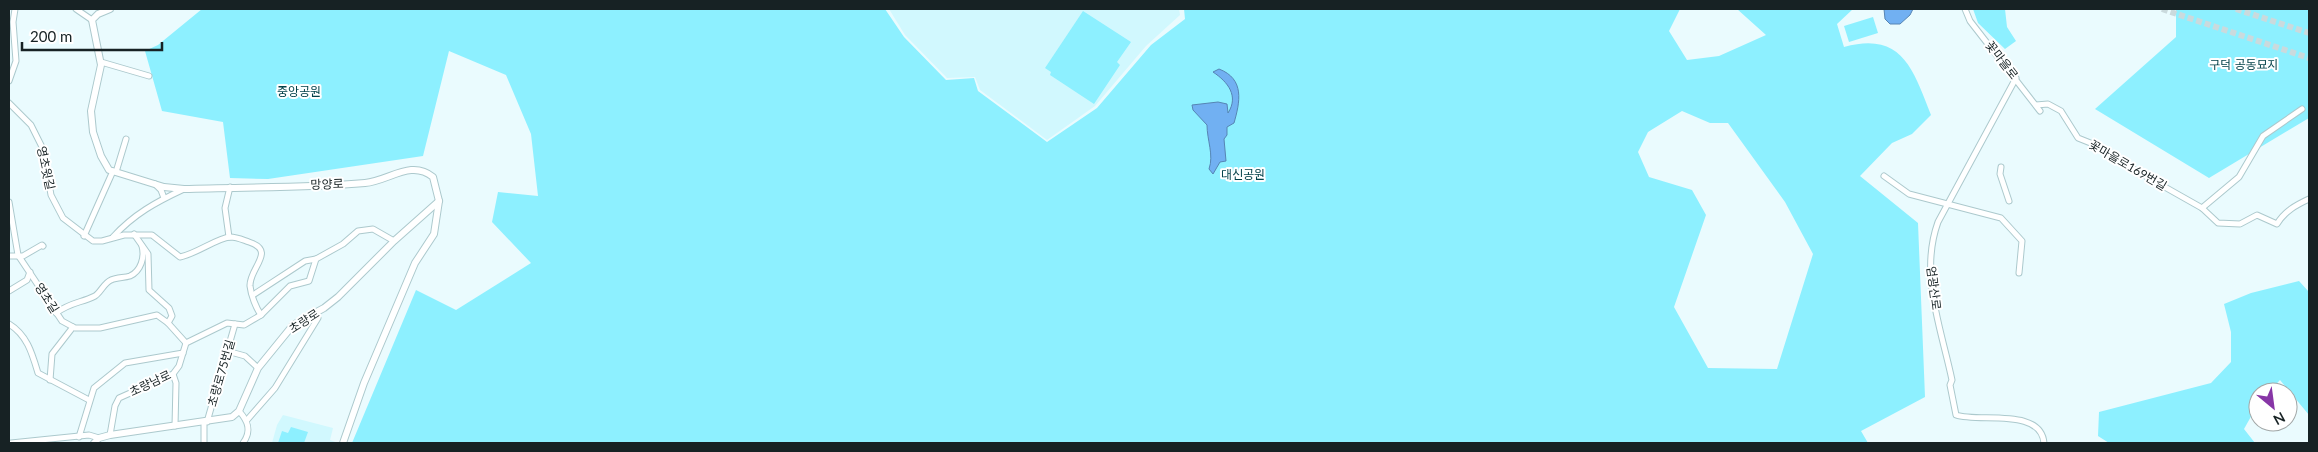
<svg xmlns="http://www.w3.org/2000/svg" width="2318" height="452" viewBox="0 0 2318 452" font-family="Lato,'Noto Sans KR',sans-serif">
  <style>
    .built { fill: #d1f8fe }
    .green { fill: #8df0ff; fill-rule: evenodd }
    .water { fill: #71b0f2; stroke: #5685b4 }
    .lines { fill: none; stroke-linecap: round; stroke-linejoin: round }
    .major-tunnel { stroke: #cadadd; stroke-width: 6; stroke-dasharray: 6 3; stroke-linecap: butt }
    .minor-casing { stroke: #acc9cd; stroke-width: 7 }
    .major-casing { stroke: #acc9cd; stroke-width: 8 }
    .minor { stroke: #fff; stroke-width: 5 }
    .major { stroke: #fff; stroke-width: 6 }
    .labels { text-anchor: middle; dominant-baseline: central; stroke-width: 4; stroke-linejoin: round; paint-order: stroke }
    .street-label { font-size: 12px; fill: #172224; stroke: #fff }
    .park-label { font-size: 12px; fill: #024149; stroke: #fff }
  </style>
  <rect width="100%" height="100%" fill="#eafbfe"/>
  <g class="built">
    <path d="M 889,9 L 1179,9 L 1180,15 L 1146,46 L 1095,106 L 1047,140 L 980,90 L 975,77 L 947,78 L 905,35 Z"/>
    <path d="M 283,415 L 333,428 L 330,440 L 338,443 L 272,443 L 277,425 Z"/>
  </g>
  <g class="green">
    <path d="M 202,9 L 885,9 L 904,37 L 946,80 L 974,78 L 978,91 L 1047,142 L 1097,108 L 1151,45 L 1185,19 L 1184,9 L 1680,9 L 1669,31 L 1687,60 L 1719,56 L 1766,35 L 1737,9 L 1853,9 L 1837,24 L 1844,47 C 1902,31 1913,69 1931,115 L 1912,134 L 1892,143 L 1860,176 L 1918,223 L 1925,397 L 1861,431 L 1868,443 L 352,443 L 416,290 L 456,310 L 531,263 L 492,222 L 498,192 L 538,196 L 531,134 L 506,75 L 449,51 L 423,156 L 268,179 L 230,178 L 223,122 L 162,111 L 145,51 L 158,45 ZM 1682,111 L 1710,123 L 1728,123 L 1785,202 L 1813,254 L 1777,369 L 1708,368 L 1674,307 L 1706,215 L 1692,190 L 1649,177 L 1638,152 L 1648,132 Z"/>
    <path d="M 1973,9 L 2005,9 L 2007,27 L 2016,41 L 2005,49 L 1978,23 Z"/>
    <path d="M 2176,9 L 2309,9 L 2309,118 L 2209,178 L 2095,109 L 2176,37 Z"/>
    <path d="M 1083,11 L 1131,42 L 1117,62 L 1120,65 L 1094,104 L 1050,75 L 1051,72 L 1045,68 Z"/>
    <path d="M 1873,17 L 1878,33 L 1849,42 L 1844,26 Z"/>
    <path d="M 2299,281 L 2309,292 L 2309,415 L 2280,380 L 2269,392 L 2258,392 L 2258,404 L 2244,429 L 2255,443 L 2109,443 L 2098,436 L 2099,412 L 2211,383 L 2231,362 L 2231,332 L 2224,304 L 2251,293 Z"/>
    <path d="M 291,427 L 308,432 L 304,443 L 278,443 L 282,431 L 288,433 Z"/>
  </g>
  <g class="water">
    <path d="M 1884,9 L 1913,9 L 1910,15 L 1900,24 L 1890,24 L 1885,19 Z"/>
    <path d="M 1219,69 C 1245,79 1240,102 1234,123 L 1227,127 L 1227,135 L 1224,139 L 1226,161 L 1220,162 L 1213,174 L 1209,169 C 1214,155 1207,140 1207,125 L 1193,110 L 1192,105 L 1218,102 L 1227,104 L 1228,113 C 1239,96 1228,82 1213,72 Z"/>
  </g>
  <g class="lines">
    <g class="major-tunnel">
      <path d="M 2162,9 L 2309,58"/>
      <path d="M 2236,9 L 2309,33"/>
    </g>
    <defs>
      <g id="minor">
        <path d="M 76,9 L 92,20"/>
        <path d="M 1965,9 L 1970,21 L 2040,111"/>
        <path d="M 101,62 L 149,76"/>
        <path d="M 2016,78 L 1938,222 C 1919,275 1941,327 1952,380 L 1950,385 L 1956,415 C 1979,423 2041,407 2044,443"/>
        <path d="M 9,81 L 16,61 L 13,22 L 15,9"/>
        <path d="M 9,103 L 31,125 L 43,149 L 51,195 L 63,218 L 93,241 L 102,241 L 124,235 L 152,235 L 180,257 C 196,254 217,238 230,237 C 237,237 243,240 249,242 C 277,251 249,268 250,286 C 251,295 256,308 261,315"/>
        <path d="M 2036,105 L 2048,104 L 2061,111 L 2078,138 L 2093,144 L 2140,173 L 2202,208 L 2218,223 L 2240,224 L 2257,215 L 2277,224 C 2285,211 2296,205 2309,199"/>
        <path d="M 2001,167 L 2000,174 L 2009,201"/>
        <path d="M 116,172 L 126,139"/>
        <path d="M 1884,176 L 1909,194 L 2001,218 L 2022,241 L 2019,273"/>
        <path d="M 155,184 L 161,190 L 164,198"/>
        <path d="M 9,202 L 18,255 L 62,321 L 75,328 L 100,328 L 157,315 L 168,323 L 186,343"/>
        <path d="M 2202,208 L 2239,177 L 2263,136 L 2302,109"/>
        <path d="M 134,234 L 148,254 L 149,290 L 169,308 L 172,316 L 168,323"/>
        <path d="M 84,236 L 113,171"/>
        <path d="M 113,237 C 134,214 156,202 184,189"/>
        <path d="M 229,237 L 225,208 L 230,187"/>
        <path d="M 9,256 L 23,256 L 42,245 L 43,246"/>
        <path d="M 9,291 L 27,280 L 30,272"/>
        <path d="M 253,295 L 305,261 L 316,259"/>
        <path d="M 56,313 C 71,302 81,303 95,296 C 101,292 104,283 111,280 C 117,277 124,278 130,276 C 141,271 145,257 142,246"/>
        <path d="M 9,324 C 27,335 32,353 38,373 L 89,400"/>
        <path d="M 227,351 L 245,356 L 258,368"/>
        <path d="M 173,374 L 176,383 L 175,426"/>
        <path d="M 50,380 L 52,354 L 73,327"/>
        <path d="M 239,411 C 248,421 252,431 243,443"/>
        <path d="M 247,420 L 275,388 L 318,318 L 316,312"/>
        <path d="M 204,422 L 204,443"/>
        <path d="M 207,422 L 235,324"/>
        <path d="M 110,435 L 115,406 L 119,398 L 173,374 L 179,366 L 186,343 L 227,323 L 244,325 L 261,315 L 290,286 L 309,281 L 316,259 L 343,244 L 358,231 L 373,229 L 394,241"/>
        <path d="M 79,437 L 94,388 L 125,363 L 183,353"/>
        <path d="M 11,443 L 89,435 L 99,438"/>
      </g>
      <g id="major">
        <path d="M 110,9 L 98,14 L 92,20 L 101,65 L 91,111 L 93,132 L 101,156 L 109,170 L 164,187 L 184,189 C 244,187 305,188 365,183 C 389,181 411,159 433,177 L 439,201 L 434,234 L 415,263 L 364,383 L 343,443"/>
        <path d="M 94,443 L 99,438 L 110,435 L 232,417 L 239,411 L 258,368 L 293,325 L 324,308 L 338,297 L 394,241 L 439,201"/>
      </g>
    </defs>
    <use href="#minor" class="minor-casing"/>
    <use href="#major" class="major-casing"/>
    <use href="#minor" class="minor"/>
    <use href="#major" class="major"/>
  </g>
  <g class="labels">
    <g class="street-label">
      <text transform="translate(2002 60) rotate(52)">꽃마을로</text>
      <text transform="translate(2128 165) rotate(30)">꽃마을로169번길</text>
      <text transform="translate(46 168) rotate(78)">영초윗길</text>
      <text transform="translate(327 184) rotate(-2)">망양로</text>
      <text transform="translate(1934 288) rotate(83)">엄광산로</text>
      <text transform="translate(47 298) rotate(57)">영초길</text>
      <text transform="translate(304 321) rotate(-33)">초량로</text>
      <text transform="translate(221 373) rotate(-74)">초량로75번길</text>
      <text transform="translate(150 383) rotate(-25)">초량남로</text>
    </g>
    <g class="park-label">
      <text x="2244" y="64">구덕 공동묘지</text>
      <text x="299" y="91">중앙공원</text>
      <text x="1243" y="174">대신공원</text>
    </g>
  </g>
  <rect width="2318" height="452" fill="none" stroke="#172224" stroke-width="20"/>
  <g transform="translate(2273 407) rotate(151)"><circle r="24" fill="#ffffff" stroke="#a2a7a7"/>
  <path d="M0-4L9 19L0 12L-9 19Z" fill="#8736a6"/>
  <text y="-8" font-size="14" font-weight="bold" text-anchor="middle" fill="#172224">N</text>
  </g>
  <path d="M22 42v8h140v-8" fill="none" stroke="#172224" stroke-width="2.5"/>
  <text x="30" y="42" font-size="15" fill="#172224" stroke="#ffffff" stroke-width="4" paint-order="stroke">200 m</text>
</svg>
